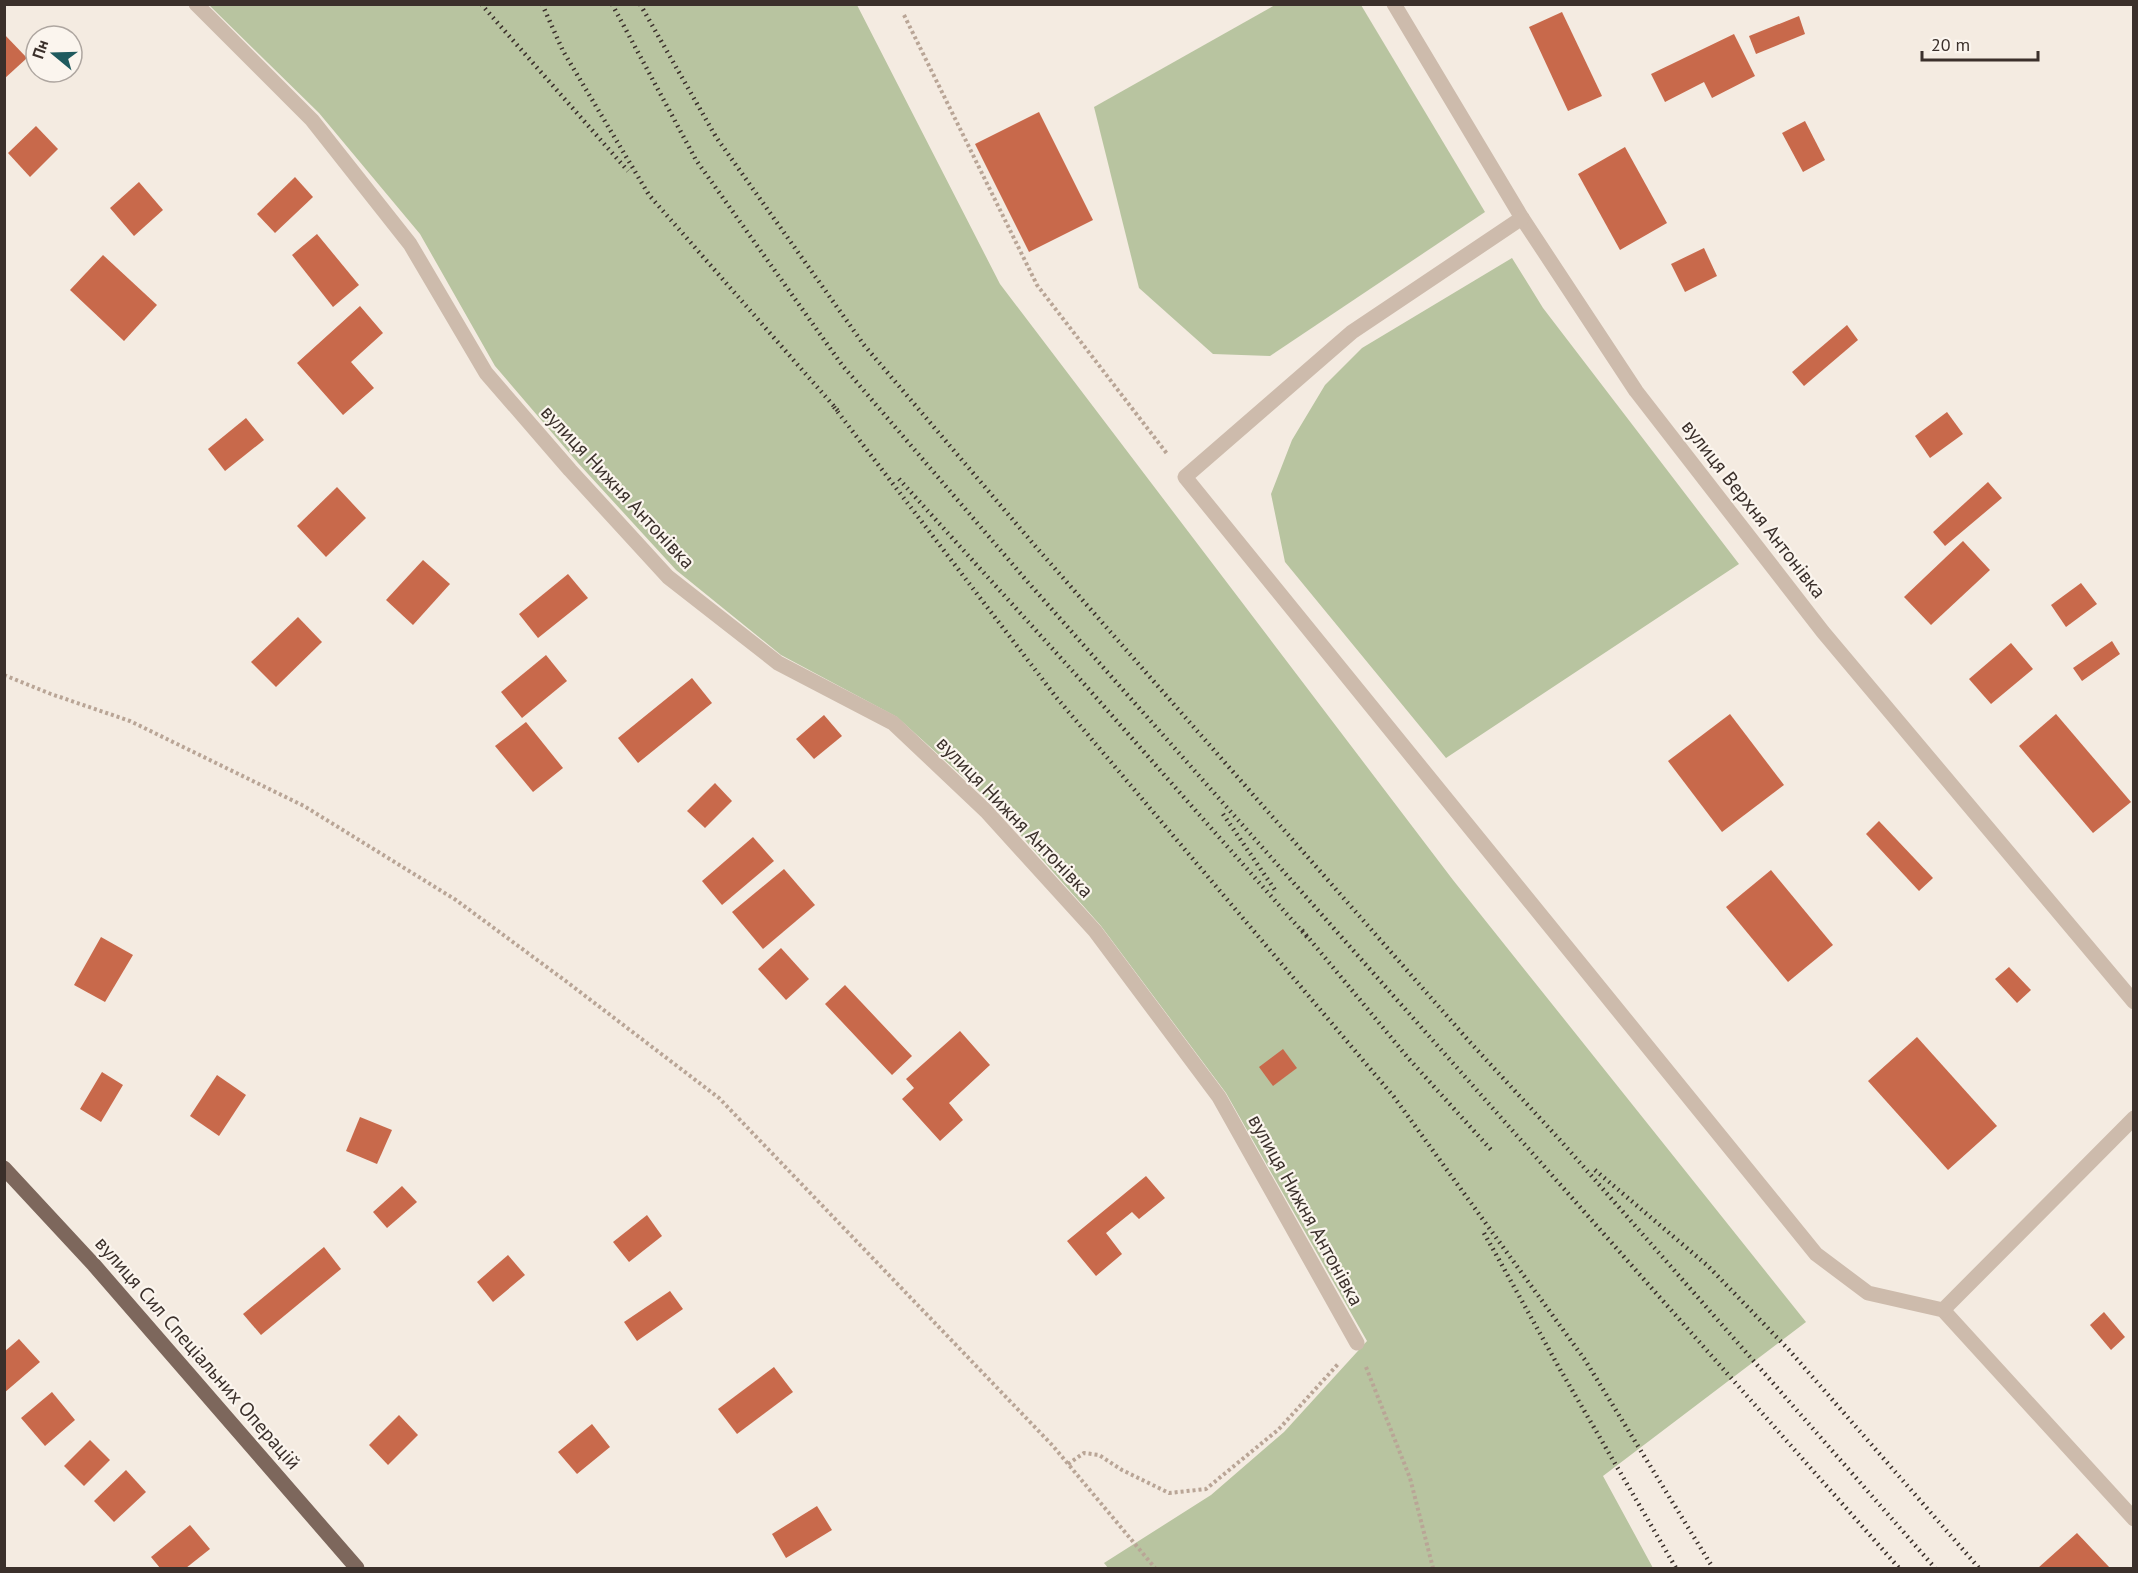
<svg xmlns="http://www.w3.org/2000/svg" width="2138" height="1573" viewBox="0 0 2138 1573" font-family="'PT Sans',sans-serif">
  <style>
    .green { fill: #b8c4a0 }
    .building { fill: #c8694b }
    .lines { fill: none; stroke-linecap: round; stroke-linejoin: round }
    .path { stroke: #b9a596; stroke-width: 4; stroke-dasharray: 3 3; stroke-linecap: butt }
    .minor { stroke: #cdbbac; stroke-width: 15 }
    .primary { stroke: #7d675c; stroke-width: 15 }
    .rail { stroke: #3b302b; stroke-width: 4.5; stroke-dasharray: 1.5 4.5; stroke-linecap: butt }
    .labels { text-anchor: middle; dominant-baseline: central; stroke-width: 4.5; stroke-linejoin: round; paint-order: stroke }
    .street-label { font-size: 20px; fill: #3b302b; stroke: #fbf5ee }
  </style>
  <rect width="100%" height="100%" fill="#f4ebe1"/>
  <g class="green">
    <path d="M 209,5 L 857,5 L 1000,284 L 1453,880 L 1806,1322 L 1603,1476 L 1653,1568 L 1108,1568 L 1104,1563 L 1211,1495 L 1284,1432 L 1367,1341 L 1226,1093 L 1101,926 L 993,804 L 897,717 L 781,655 L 676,570 L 578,463 L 495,366 L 420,234 L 319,113 Z"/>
    <path d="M 1275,5 L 1361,5 L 1485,212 L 1270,356 L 1213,354 L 1139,288 L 1094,107 Z"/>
    <path d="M 1512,258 L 1543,308 L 1739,564 L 1446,758 L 1285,562 L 1271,494 L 1292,440 L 1325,385 L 1362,348 Z"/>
  </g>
  <g class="building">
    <path d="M 1562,12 L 1602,96 L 1568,111 L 1529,27 Z"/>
    <path d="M 1799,16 L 1805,34 L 1756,54 L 1749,36 Z"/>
    <path d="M 4,34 L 27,58 L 4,79 Z"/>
    <path d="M 1734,34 L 1755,76 L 1712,98 L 1704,82 L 1665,102 L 1651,74 Z"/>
    <path d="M 1039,112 L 1093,220 L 1029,252 L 975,144 Z"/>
    <path d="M 1805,121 L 1825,160 L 1803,172 L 1782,133 Z"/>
    <path d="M 36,126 L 58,149 L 30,177 L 8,153 Z"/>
    <path d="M 1625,147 L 1667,223 L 1620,250 L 1578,174 Z"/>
    <path d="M 295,177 L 313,197 L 275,233 L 257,214 Z"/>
    <path d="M 139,182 L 163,210 L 134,236 L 110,208 Z"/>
    <path d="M 317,234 L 359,285 L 333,307 L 292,255 Z"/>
    <path d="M 1704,248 L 1717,276 L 1685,292 L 1671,264 Z"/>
    <path d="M 103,255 L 157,305 L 124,341 L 70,290 Z"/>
    <path d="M 360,306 L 383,333 L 351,362 L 374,388 L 343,415 L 297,363 Z"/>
    <path d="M 1847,325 L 1858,340 L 1804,386 L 1792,372 Z"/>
    <path d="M 1947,412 L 1963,434 L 1930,458 L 1915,436 Z"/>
    <path d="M 246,418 L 264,440 L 225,471 L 208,449 Z"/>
    <path d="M 1988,482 L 2002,498 L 1945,546 L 1933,532 Z"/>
    <path d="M 337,487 L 366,518 L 326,557 L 297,526 Z"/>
    <path d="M 1963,541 L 1990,570 L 1931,625 L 1904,597 Z"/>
    <path d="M 423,560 L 450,584 L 413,625 L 386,600 Z"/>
    <path d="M 568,574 L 588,598 L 538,638 L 519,614 Z"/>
    <path d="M 2081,583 L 2097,604 L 2066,627 L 2051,605 Z"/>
    <path d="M 298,617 L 322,642 L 276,687 L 251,662 Z"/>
    <path d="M 2112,641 L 2120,654 L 2082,681 L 2073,668 Z"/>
    <path d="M 2011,643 L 2033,669 L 1991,704 L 1969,679 Z"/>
    <path d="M 546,655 L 567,681 L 522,718 L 501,692 Z"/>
    <path d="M 692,678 L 712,703 L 638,763 L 618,738 Z"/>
    <path d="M 1730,714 L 1784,785 L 1722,832 L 1668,761 Z"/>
    <path d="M 2056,714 L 2131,802 L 2093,833 L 2019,746 Z"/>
    <path d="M 824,715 L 842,736 L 814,759 L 796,739 Z"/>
    <path d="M 526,722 L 563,768 L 533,792 L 495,746 Z"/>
    <path d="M 715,783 L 732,801 L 705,828 L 687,811 Z"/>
    <path d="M 1879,821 L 1933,878 L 1919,891 L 1866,834 Z"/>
    <path d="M 753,837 L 774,861 L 722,905 L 702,881 Z"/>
    <path d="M 784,869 L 815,905 L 763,949 L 732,912 Z"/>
    <path d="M 1771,870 L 1833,945 L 1788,982 L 1726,907 Z"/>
    <path d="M 101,937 L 133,955 L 105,1002 L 74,985 Z"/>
    <path d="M 781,948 L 809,979 L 786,1000 L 758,969 Z"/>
    <path d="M 2009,967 L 2031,990 L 2017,1003 L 1995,979 Z"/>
    <path d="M 845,985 L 912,1056 L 892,1075 L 825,1004 Z"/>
    <path d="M 960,1031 L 990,1065 L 949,1103 L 963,1120 L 940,1141 L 902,1099 L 914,1088 L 906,1079 Z"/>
    <path d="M 1917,1037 L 1997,1126 L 1948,1170 L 1868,1081 Z"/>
    <path d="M 1283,1049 L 1297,1068 L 1273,1086 L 1259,1067 Z"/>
    <path d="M 102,1072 L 123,1085 L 101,1122 L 80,1109 Z"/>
    <path d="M 217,1075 L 246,1095 L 219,1136 L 190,1116 Z"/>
    <path d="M 360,1117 L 392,1130 L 377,1164 L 346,1151 Z"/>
    <path d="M 1146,1176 L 1165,1198 L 1139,1219 L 1132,1212 L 1106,1233 L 1122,1254 L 1096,1276 L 1067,1241 Z"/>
    <path d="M 402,1186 L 417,1202 L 387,1228 L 373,1212 Z"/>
    <path d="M 647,1215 L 662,1236 L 629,1262 L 613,1242 Z"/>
    <path d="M 324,1247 L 341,1269 L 261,1335 L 243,1314 Z"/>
    <path d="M 508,1255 L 525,1275 L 493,1302 L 477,1282 Z"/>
    <path d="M 670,1291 L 683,1309 L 637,1341 L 624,1322 Z"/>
    <path d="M 2104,1312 L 2125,1337 L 2111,1350 L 2090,1325 Z"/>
    <path d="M 19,1339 L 40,1362 L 4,1393 L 4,1352 Z"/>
    <path d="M 774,1367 L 793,1392 L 737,1434 L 718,1409 Z"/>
    <path d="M 52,1392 L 75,1420 L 45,1446 L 21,1418 Z"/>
    <path d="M 399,1415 L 418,1435 L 388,1465 L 369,1445 Z"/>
    <path d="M 592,1424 L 610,1447 L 577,1474 L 558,1452 Z"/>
    <path d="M 90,1440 L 110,1460 L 84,1486 L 64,1466 Z"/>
    <path d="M 126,1470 L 146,1492 L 114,1522 L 94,1501 Z"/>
    <path d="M 817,1506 L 832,1530 L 786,1558 L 772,1534 Z"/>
    <path d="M 190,1525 L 210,1549 L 186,1568 L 160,1568 L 151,1557 Z"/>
    <path d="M 2077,1533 L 2110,1568 L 2038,1568 Z"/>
  </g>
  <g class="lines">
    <g class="path">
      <path d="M 904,15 L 1037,285 L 1168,455"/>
      <path d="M 4,675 L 51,694 L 130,721 L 304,806 L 456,900 L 567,982 L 719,1098 L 1053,1446 L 1155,1568"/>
      <path d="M 1366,1367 L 1410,1478 L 1433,1568"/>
      <path d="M 1068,1464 L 1084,1453 L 1099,1455 L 1122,1470 L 1169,1493 L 1206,1489 L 1279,1429 L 1339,1363"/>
    </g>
    <g class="minor">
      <path d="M 196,4 L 312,120 L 410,244 L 486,373 L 570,470 L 668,577 L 778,663 L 893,723 L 986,811 L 1095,931 L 1219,1097 L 1357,1343"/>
      <path d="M 1394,4 L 1522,218 L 1636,391 L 1823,632 L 2134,1002"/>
      <path d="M 1522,218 L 1352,332 L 1185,477 L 1816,1254 L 1868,1293 L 1943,1310 L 2134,1519"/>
      <path d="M 1943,1310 L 2134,1118"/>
    </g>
    <path class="primary" d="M 4,1168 L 94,1265 L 357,1568"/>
    <g class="rail">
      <path d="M 481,4 L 628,171"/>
      <path d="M 542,4 L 563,51 L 649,195 L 839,412"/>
      <path d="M 612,4 L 696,160 L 842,365 L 1026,580 L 1899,1568"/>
      <path d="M 640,4 L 716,137 L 864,345 L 1036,547 L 1468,1040 L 1560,1140 L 1935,1568"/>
      <path d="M 834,407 L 1056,697 L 1394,1097 L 1585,1360 L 1713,1568"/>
      <path d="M 899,479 L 1078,677 L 1307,937"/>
      <path d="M 1223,814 L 1275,890"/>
      <path d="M 1302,930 L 1409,1059 L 1493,1152"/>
      <path d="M 1595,1170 L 1708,1266 L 1789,1350 L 1979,1568"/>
      <path d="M 1484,1233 L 1561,1371 L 1676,1568"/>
    </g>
  </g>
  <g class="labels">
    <g class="street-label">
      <text transform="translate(618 487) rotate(47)">вулиця Нижня Антонівка</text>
      <text transform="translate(1754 509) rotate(52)">вулиця Верхня Антонівка</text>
      <text transform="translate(1015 817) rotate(46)">вулиця Нижня Антонівка</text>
      <text transform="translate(1306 1210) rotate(61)">вулиця Нижня Антонівка</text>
      <text transform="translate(198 1353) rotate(49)">вулиця Сил Спеціальних Операцій</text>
    </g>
  </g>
  <rect width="2138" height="1573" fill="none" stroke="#3b302b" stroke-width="12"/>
  <g transform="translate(54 54) rotate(289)"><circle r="28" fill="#fbf5ee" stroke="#aea6a0" stroke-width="1.5"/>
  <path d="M0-4.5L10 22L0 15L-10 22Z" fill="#1f5a5e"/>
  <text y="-9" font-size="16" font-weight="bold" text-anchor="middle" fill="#3b302b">Пн</text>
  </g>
  <path d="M1922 51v9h116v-9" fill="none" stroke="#3b302b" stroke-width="3"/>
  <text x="1931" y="51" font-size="18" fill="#3b302b" stroke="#fbf5ee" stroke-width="4.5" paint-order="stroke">20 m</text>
</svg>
